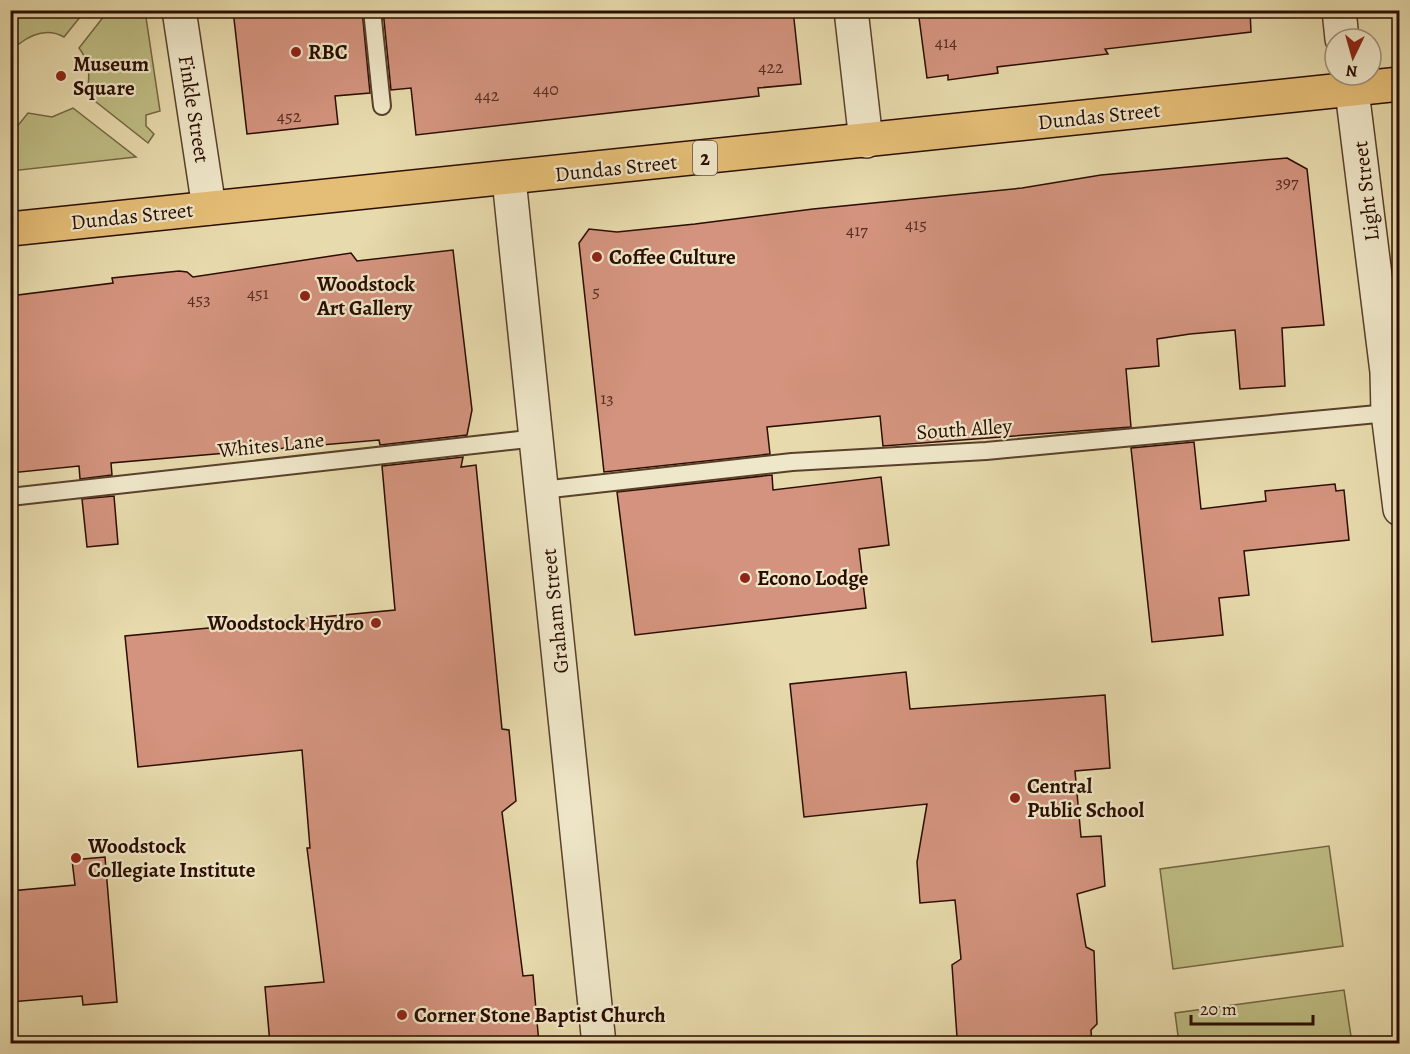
<svg xmlns="http://www.w3.org/2000/svg" width="1410" height="1054" viewBox="0 0 1410 1054" font-family="Alegreya,serif">
  <style>
    .green { fill: #bebd84; stroke: #746542; stroke-width: 1.5 }
    .building { fill: #d3937e; stroke: #2b0d00; stroke-width: 1.5 }
    .lines { fill: none; stroke-linecap: round; stroke-linejoin: round }
    .lane-casing { stroke: #5a402b; stroke-width: 20 }
    .street-casing { stroke: #5a402b; stroke-width: 36 }
    .primary-casing { stroke: #2b0d00; stroke-width: 36 }
    .lane { stroke: #efe7c9; stroke-width: 16 }
    .street { stroke: #efe7c9; stroke-width: 33 }
    .primary { stroke: #e4bd76; stroke-width: 33 }
    .poi-dot { fill: #8f2418; stroke: #efe7c9; stroke-width: 2 }
    .labels { text-anchor: middle; dominant-baseline: central; stroke-width: 4.5; stroke-linejoin: round; paint-order: stroke }
    .number-label { font-size: 18px; fill: #552e20 }
    .shield { fill: #efe7c9; stroke: #664e3c; stroke-width: 1.5 }
    .shield-label { font-size: 20px; font-weight: bold; fill: #2b0d00 }
    .poi-label { font-size: 21px; font-weight: bold; fill: #2b0d00; stroke: #efe7c9; text-anchor: start }
    .street-label { font-size: 21px; fill: #2b0d00; stroke: #efe7c9 }
  </style>
  <rect width="100%" height="100%" fill="#e7daac"/>
  <filter id="stains"><feTurbulence type="fractalNoise" baseFrequency=".00333" numOctaves="4"/><feColorMatrix values="0 0 0 0 .2 0 0 0 0 .09 0 0 0 0 .02 0 0 0 .5 -.17"/></filter>
  <radialGradient id="worn" r=".72"><stop offset=".6" stop-color="#630" stop-opacity="0"/><stop offset="1" stop-color="#630" stop-opacity=".3"/></radialGradient>
  <g class="green">
    <path d="M 10,11 L 11,10 L 85,11 L 64,37 C 48,28 32,34 19,44 L 11,37 Z"/>
    <path d="M 108,11 L 145,11 L 160,111 L 146,115 L 146,126 L 154,134 L 148,143 L 86,94 C 91,77 90,62 79,48 Z"/>
    <path d="M 73,108 L 136,157 L 11,171 L 11,134 L 28,113 L 52,117 Z"/>
    <path d="M 1329,846 L 1343,946 L 1173,969 L 1160,869 Z"/>
    <path d="M 1344,990 L 1352,1043 L 1179,1043 L 1175,1013 Z"/>
  </g>
  <g class="building">
    <path d="M 233,10 L 362,10 L 370,93 L 335,96 L 338,124 L 247,134 Z"/>
    <path d="M 383,10 L 793,10 L 801,84 L 758,88 L 759,96 L 416,135 L 411,88 L 391,90 Z"/>
    <path d="M 918,10 L 1250,10 L 1251,32 L 1105,49 L 1108,54 L 997,67 L 998,73 L 948,80 L 948,75 L 927,78 Z"/>
    <path d="M 1287,158 L 1307,169 L 1324,325 L 1282,328 L 1285,386 L 1240,389 L 1235,330 L 1190,334 L 1157,339 L 1159,366 L 1126,369 L 1131,427 L 883,446 L 880,416 L 767,427 L 770,454 L 604,472 L 579,243 L 589,229 L 617,232 L 695,224 L 813,209 L 1022,188 L 1101,175 Z"/>
    <path d="M 453,250 L 472,410 L 467,435 L 380,445 L 379,440 L 111,463 L 112,475 L 80,479 L 79,466 L 10,473 L 10,296 L 113,283 L 112,278 L 179,271 L 187,272 L 193,277 L 351,253 L 357,261 Z"/>
    <path d="M 1194,442 L 1201,509 L 1266,501 L 1265,491 L 1335,484 L 1336,491 L 1344,490 L 1349,540 L 1244,551 L 1249,595 L 1219,598 L 1223,635 L 1152,642 L 1131,448 Z"/>
    <path d="M 463,457 L 461,467 L 476,465 L 502,729 L 509,730 L 516,801 L 502,812 L 523,976 L 533,975 L 539,1044 L 270,1044 L 265,987 L 324,982 L 307,848 L 310,848 L 302,750 L 138,767 L 125,636 L 395,610 L 382,466 Z"/>
    <path d="M 772,475 L 773,490 L 881,477 L 889,545 L 859,549 L 866,608 L 635,635 L 617,492 Z"/>
    <path d="M 114,496 L 118,544 L 87,547 L 82,499 Z"/>
    <path d="M 906,672 L 910,709 L 1105,695 L 1110,768 L 1075,771 L 1081,837 L 1101,836 L 1105,886 L 1077,894 L 1086,947 L 1094,951 L 1097,1024 L 1091,1030 L 1092,1044 L 970,1044 L 970,1037 L 957,1037 L 952,965 L 961,959 L 955,900 L 920,903 L 917,862 L 927,804 L 804,817 L 790,684 Z"/>
    <path d="M 105,857 L 117,1002 L 83,1005 L 82,996 L 10,1002 L 10,891 L 75,885 L 72,860 Z"/>
  </g>
  <g class="lines">
    <defs>
      <g id="lane">
        <path d="M 372,10 L 382,106"/>
        <path d="M 542,490 L 792,462 L 986,451 L 1388,413"/>
        <path d="M 10,497 L 537,438"/>
      </g>
      <g id="street">
        <path d="M 179,10 L 209,208"/>
        <path d="M 851,10 L 866,141"/>
        <path d="M 1339,10 L 1342,39"/>
        <path d="M 1350,75 L 1387,372 L 1388,413 L 1400,509"/>
        <path d="M 509,179 L 599,1044"/>
      </g>
      <path id="primary" d="M 10,229 L 1400,84"/>
    </defs>
    <use href="#lane" class="lane-casing"/>
    <use href="#street" class="street-casing"/>
    <use href="#primary" class="primary-casing"/>
    <use href="#lane" class="lane"/>
    <use href="#street" class="street"/>
    <use href="#primary" class="primary"/>
  </g>
  <g class="poi-dot">
    <circle cx="296" cy="52" r="6"/>
    <circle cx="61" cy="76" r="6"/>
    <circle cx="597" cy="257" r="6"/>
    <circle cx="305" cy="296" r="6"/>
    <circle cx="745" cy="578" r="6"/>
    <circle cx="376" cy="623" r="6"/>
    <circle cx="1015" cy="798" r="6"/>
    <circle cx="76" cy="858" r="6"/>
    <circle cx="402" cy="1015" r="6"/>
  </g>
  <g class="labels">
    <g class="number-label">
      <text x="946" y="42">414</text>
      <text x="771" y="67">422</text>
      <text x="546" y="89">440</text>
      <text x="487" y="95">442</text>
      <text x="289" y="116">452</text>
      <text x="1287" y="182">397</text>
      <text x="916" y="224">415</text>
      <text x="857" y="230">417</text>
      <text x="596" y="291">5</text>
      <text x="258" y="293">451</text>
      <text x="199" y="299">453</text>
      <text x="607" y="398">13</text>
    </g>
    <rect class="shield" x="693" y="141" width="24" height="34" rx="4.5"/>
    <g class="shield-label">
      <text x="705" y="158">2</text>
    </g>
    <g class="poi-label">
      <text x="308" y="52">RBC</text>
      <text x="73" y="64">Museum<tspan x="73" dy="24">Square</tspan></text>
      <text x="609" y="257">Coffee Culture</text>
      <text x="317" y="284">Woodstock<tspan x="317" dy="24">Art Gallery</tspan></text>
      <text x="757" y="578">Econo Lodge</text>
      <text x="364" y="623" text-anchor="end">Woodstock Hydro</text>
      <text x="1027" y="786">Central<tspan x="1027" dy="24">Public School</tspan></text>
      <text x="88" y="846">Woodstock<tspan x="88" dy="24">Collegiate Institute</tspan></text>
      <text x="414" y="1015">Corner Stone Baptist Church</text>
    </g>
    <g class="street-label">
      <text transform="translate(194 109) rotate(81)">Finkle Street</text>
      <text transform="translate(1099 116) rotate(-6)">Dundas Street</text>
      <text transform="translate(616 168) rotate(-6)">Dundas Street</text>
      <text transform="translate(1366 191) rotate(-97)">Light Street</text>
      <text transform="translate(132 216) rotate(-6)">Dundas Street</text>
      <text transform="translate(964 429) rotate(-4)">South Alley</text>
      <text transform="translate(271 445) rotate(-6)">Whites Lane</text>
      <text transform="translate(555 611) rotate(-96)">Graham Street</text>
    </g>
  </g>
  <rect width="1410" height="1054" fill="none" stroke="#e7daac" stroke-width="36"/>
  <rect x="12" y="12" width="1386" height="1030" fill="none" stroke="#2b0d00" stroke-width="3"/>
  <rect x="18" y="18" width="1374" height="1018" fill="none" stroke="#2b0d00" stroke-width="1.5"/>
  <g transform="translate(1353 57) rotate(185)"><circle r="28" fill="#efe7c9" stroke="#a19079" stroke-width="1.5"/>
  <path d="M0-4.5L10 22L0 15L-10 22Z" fill="#8f2418"/>
  <text y="-9" font-size="16" font-weight="bold" text-anchor="middle" fill="#2b0d00">N</text>
  </g>
  <path d="M1191 1015v9h122v-9" fill="none" stroke="#2b0d00" stroke-width="3"/>
  <text x="1200" y="1015" font-size="18" fill="#2b0d00" stroke="#efe7c9" stroke-width="4.5" paint-order="stroke">20 m</text>
  <rect width="100%" height="100%" filter="url(#stains)"/>
  <rect width="100%" height="100%" fill="url(#worn)"/>
</svg>
